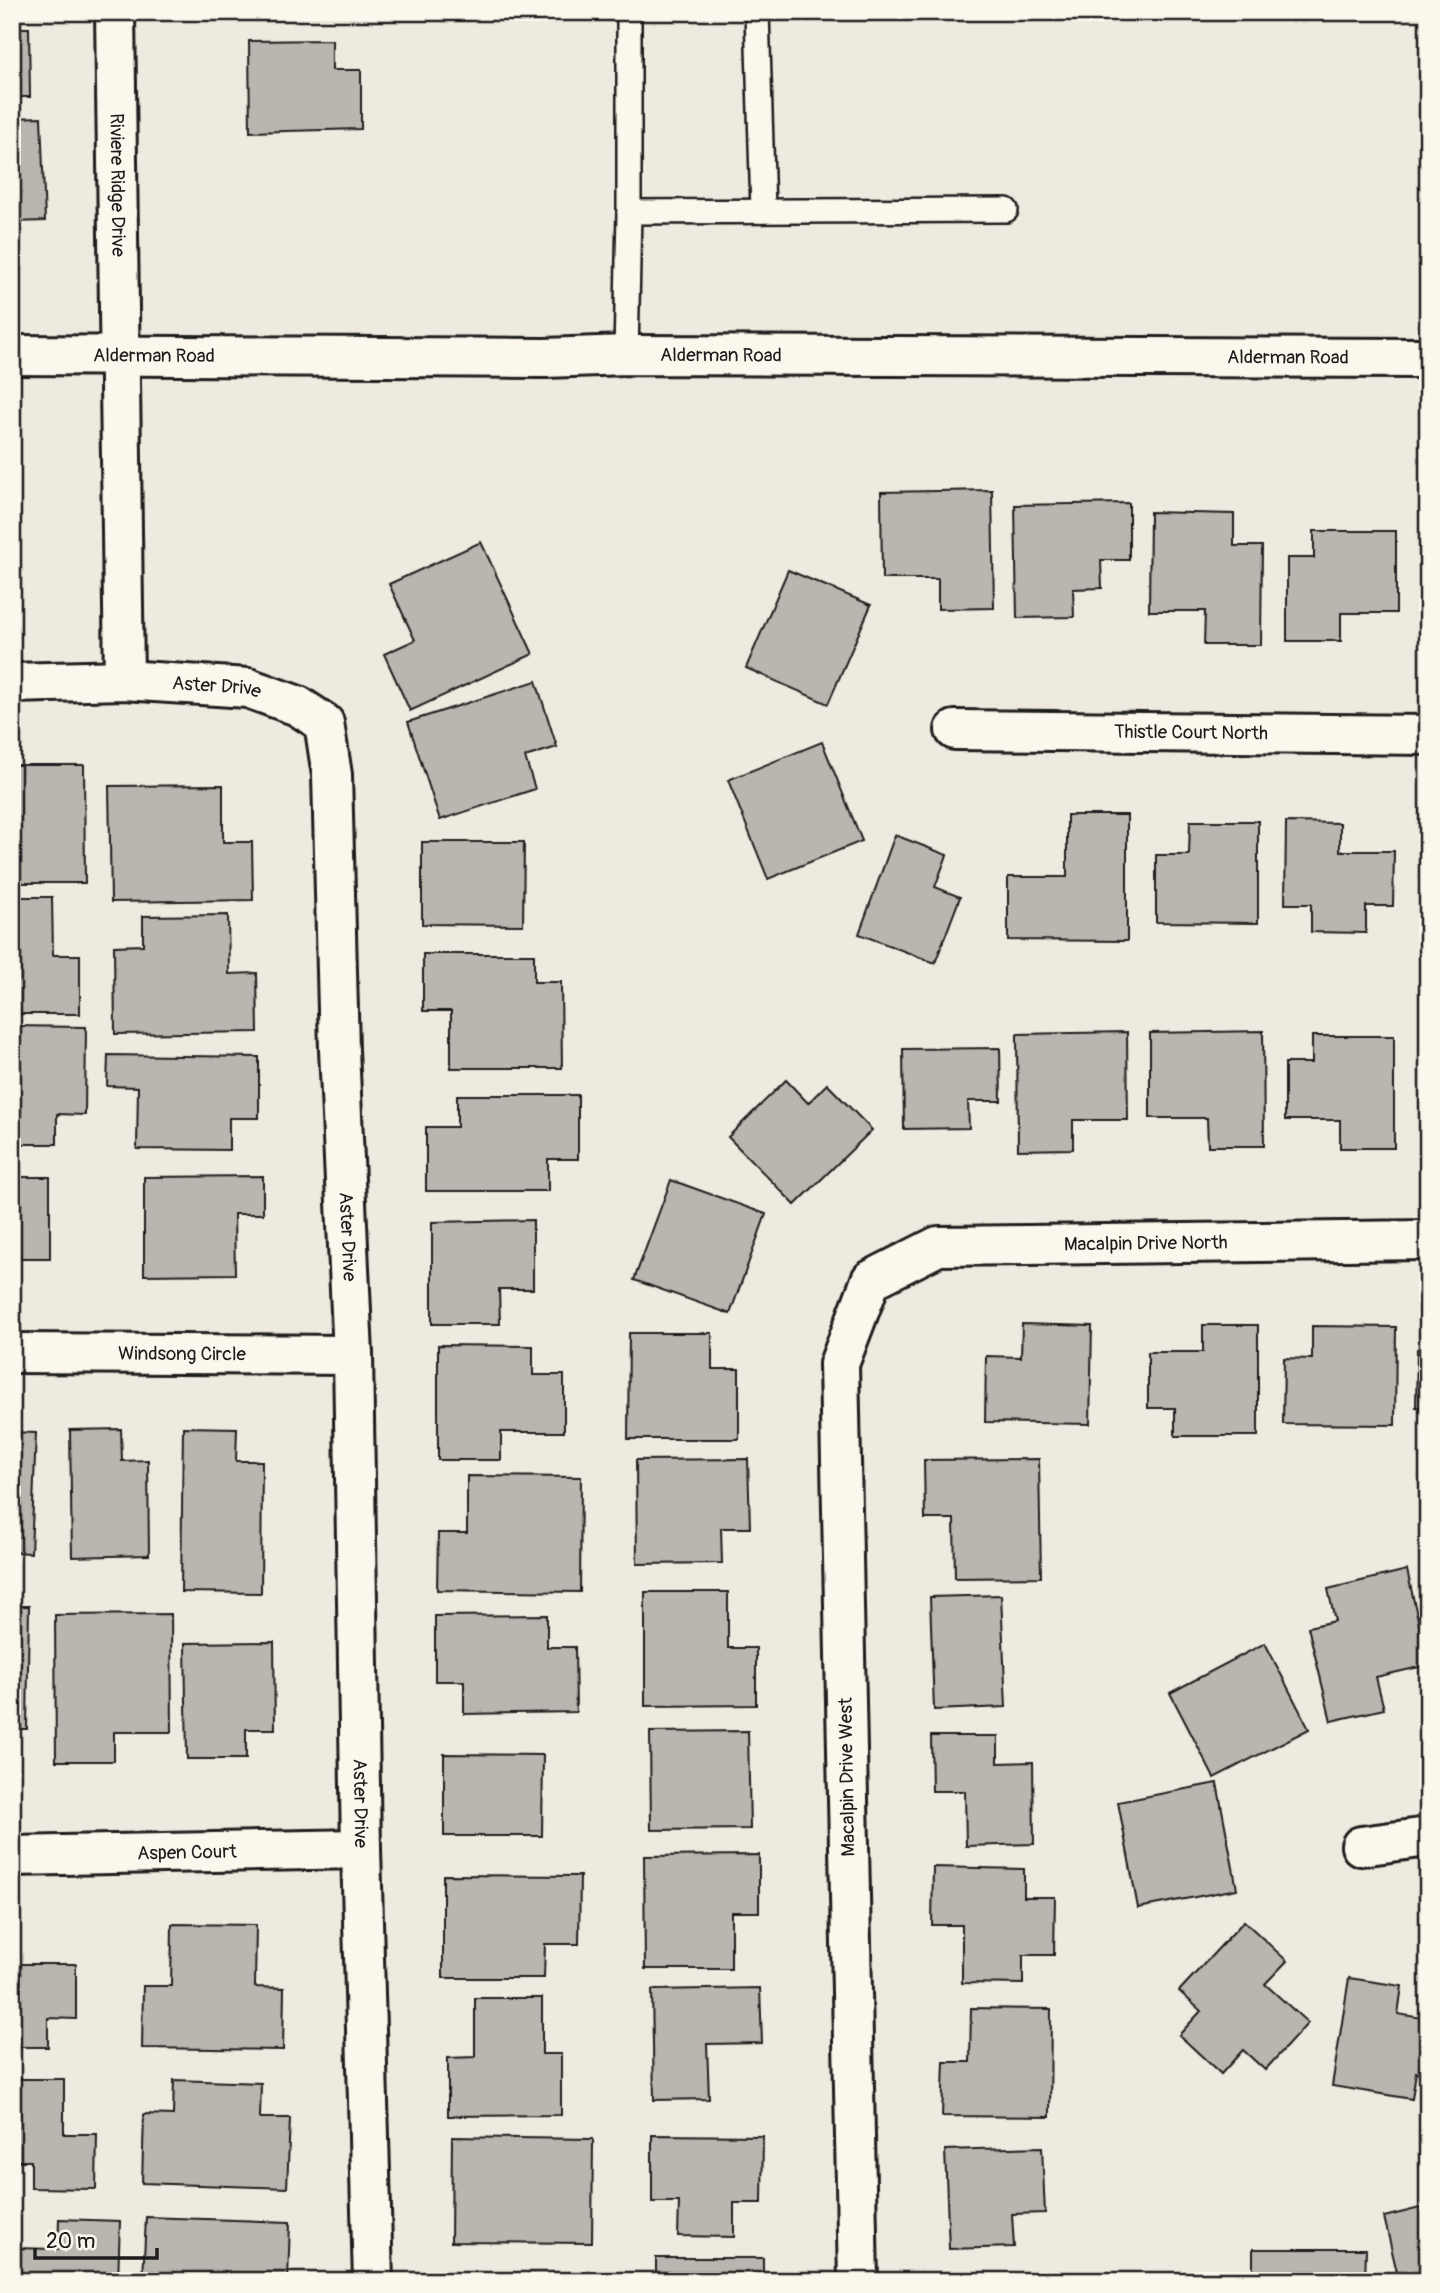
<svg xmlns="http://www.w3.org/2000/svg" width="1440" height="2293" viewBox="0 0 1440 2293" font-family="Pangolin,sans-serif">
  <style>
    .building { fill: #b9b6af; stroke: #1c1c1c; stroke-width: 2 }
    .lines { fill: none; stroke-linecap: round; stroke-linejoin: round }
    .service-casing { stroke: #1c1c1c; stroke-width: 28 }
    .minor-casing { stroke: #1c1c1c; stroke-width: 44 }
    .tertiary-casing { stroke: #1c1c1c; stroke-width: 44 }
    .service { stroke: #fbf7ec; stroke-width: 23 }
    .minor { stroke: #fbf7ec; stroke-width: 38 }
    .tertiary { stroke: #fbf7ec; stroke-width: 38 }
    .labels { text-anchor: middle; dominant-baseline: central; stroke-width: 5; stroke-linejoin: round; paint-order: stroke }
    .street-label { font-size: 19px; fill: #1c1c1c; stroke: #fbf7ec }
  </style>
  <rect width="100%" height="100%" fill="#eeeadf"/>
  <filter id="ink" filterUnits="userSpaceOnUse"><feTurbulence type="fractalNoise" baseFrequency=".0143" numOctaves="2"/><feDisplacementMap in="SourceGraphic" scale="14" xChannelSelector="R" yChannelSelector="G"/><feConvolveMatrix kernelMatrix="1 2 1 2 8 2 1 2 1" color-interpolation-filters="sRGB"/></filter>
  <g filter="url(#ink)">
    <g class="building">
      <path d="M 12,28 L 29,28 L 30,97 L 12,97 Z"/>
      <path d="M 332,40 L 332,70 L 361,70 L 361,129 L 250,132 L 249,41 Z"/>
      <path d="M 41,117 L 45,221 L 12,222 L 12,118 Z"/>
      <path d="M 992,490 L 994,608 L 938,609 L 938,579 L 882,579 L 881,492 Z"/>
      <path d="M 1129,503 L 1129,560 L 1101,560 L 1102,588 L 1073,589 L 1074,617 L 1017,618 L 1015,505 Z"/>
      <path d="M 1150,512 L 1234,514 L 1234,546 L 1262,546 L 1261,645 L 1204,645 L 1205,611 L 1149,611 Z"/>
      <path d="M 1422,530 L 1428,530 L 1428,643 L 1423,643 Z"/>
      <path d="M 1314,531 L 1396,531 L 1396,613 L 1341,613 L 1341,641 L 1287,641 L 1287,558 L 1314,558 Z"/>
      <path d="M 481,542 L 533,654 L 410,711 L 384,654 L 415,640 L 389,584 Z"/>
      <path d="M 788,570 L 871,605 L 828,704 L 746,668 Z"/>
      <path d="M 536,681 L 557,747 L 525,757 L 535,789 L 440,820 L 408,722 Z"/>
      <path d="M 822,742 L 862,841 L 768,879 L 728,780 Z"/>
      <path d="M 12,765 L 84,765 L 85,883 L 12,883 Z"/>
      <path d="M 223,785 L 223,842 L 252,842 L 253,900 L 111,902 L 109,786 Z"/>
      <path d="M 1067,815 L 1127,815 L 1127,941 L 1008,940 L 1008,877 L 1067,877 Z"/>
      <path d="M 1190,821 L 1258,821 L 1258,923 L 1156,922 L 1156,855 L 1189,855 Z"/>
      <path d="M 1286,822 L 1340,823 L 1340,851 L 1394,851 L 1393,906 L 1366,906 L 1366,933 L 1311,932 L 1311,904 L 1285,904 Z"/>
      <path d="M 895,835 L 947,855 L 935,887 L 960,897 L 935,963 L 859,934 Z"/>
      <path d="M 422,842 L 524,842 L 523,925 L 422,924 Z"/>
      <path d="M 1421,849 L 1428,849 L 1428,933 L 1421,934 Z"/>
      <path d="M 12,897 L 52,897 L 53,955 L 80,955 L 80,1014 L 12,1014 Z"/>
      <path d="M 228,915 L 229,974 L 257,973 L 258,1032 L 115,1034 L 114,946 L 143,945 L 143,916 Z"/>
      <path d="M 423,954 L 534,954 L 534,982 L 561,982 L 562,1068 L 451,1068 L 451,1011 L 423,1011 Z"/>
      <path d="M 12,1026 L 86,1027 L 85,1115 L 57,1114 L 57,1144 L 12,1144 Z"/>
      <path d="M 1263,1031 L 1264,1146 L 1208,1146 L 1207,1118 L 1150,1118 L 1150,1033 Z"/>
      <path d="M 1127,1032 L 1128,1120 L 1073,1120 L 1073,1149 L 1018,1150 L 1017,1034 Z"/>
      <rect x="1425" y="1035" width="3" height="84"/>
      <path d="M 1312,1036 L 1394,1036 L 1394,1148 L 1340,1148 L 1340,1120 L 1285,1120 L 1285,1063 L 1312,1063 Z"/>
      <path d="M 1000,1048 L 1001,1101 L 968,1101 L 969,1128 L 904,1129 L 903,1049 Z"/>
      <path d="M 108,1055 L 259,1057 L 259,1118 L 229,1118 L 229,1150 L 137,1149 L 138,1087 L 107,1086 Z"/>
      <path d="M 786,1080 L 808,1103 L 827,1084 L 872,1130 L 795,1205 L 728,1137 Z"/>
      <path d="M 457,1095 L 578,1095 L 578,1159 L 548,1159 L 548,1191 L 426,1191 L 426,1127 L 457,1127 Z"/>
      <path d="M 263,1176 L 263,1214 L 234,1214 L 235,1274 L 144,1275 L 144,1177 Z"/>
      <rect x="12" y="1177" width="38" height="81"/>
      <path d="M 671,1180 L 766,1214 L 730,1314 L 634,1280 Z"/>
      <path d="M 533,1220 L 533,1289 L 499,1289 L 500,1324 L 432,1324 L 432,1222 Z"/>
      <path d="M 1022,1324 L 1092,1326 L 1090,1424 L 985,1422 L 986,1356 L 1021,1357 Z"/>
      <path d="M 1203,1325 L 1258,1325 L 1258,1436 L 1175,1436 L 1175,1408 L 1148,1408 L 1148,1352 L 1203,1352 Z"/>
      <path d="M 1312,1326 L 1396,1327 L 1395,1425 L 1283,1424 L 1284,1358 L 1312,1359 Z"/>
      <path d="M 629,1333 L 712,1333 L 712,1369 L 739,1369 L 739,1439 L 628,1439 Z"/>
      <path d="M 438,1345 L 533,1346 L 533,1375 L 564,1375 L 564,1432 L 501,1432 L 501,1460 L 438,1460 Z"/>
      <path d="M 1417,1349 L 1428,1349 L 1428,1408 L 1416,1407 Z"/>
      <path d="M 183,1427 L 237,1428 L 236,1461 L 262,1461 L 261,1593 L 181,1592 Z"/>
      <path d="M 121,1429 L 122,1461 L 148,1460 L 149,1555 L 72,1557 L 70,1430 Z"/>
      <path d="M 12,1432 L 36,1433 L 31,1553 L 12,1552 Z"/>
      <path d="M 748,1459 L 750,1528 L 721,1528 L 722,1563 L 637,1564 L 636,1460 Z"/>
      <path d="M 1039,1459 L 1041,1577 L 955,1578 L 954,1519 L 925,1519 L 924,1460 Z"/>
      <path d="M 467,1476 L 581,1477 L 580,1592 L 437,1590 L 438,1533 L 467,1533 Z"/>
      <path d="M 1407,1570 L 1428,1665 L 1376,1677 L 1384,1709 L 1331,1721 L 1308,1627 L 1335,1621 L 1328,1589 Z"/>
      <path d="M 645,1592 L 728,1592 L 728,1648 L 756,1648 L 756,1705 L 645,1706 Z"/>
      <path d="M 1001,1595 L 1006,1707 L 934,1710 L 930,1597 Z"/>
      <path d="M 12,1606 L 29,1606 L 27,1729 L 12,1729 Z"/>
      <path d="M 171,1614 L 172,1732 L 114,1732 L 114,1761 L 56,1761 L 55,1615 Z"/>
      <path d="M 547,1615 L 547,1647 L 575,1647 L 576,1712 L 464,1714 L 464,1681 L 435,1681 L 435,1616 Z"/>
      <path d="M 274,1642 L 275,1729 L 246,1729 L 246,1759 L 187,1759 L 185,1643 Z"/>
      <path d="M 1265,1643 L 1309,1729 L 1214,1778 L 1170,1693 Z"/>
      <path d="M 748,1731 L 750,1829 L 651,1830 L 650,1732 Z"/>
      <path d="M 931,1736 L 998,1736 L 998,1763 L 1033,1762 L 1034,1844 L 966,1846 L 965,1791 L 932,1791 Z"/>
      <path d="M 444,1754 L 543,1755 L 542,1836 L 444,1836 Z"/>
      <path d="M 1217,1783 L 1237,1889 L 1138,1908 L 1118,1802 Z"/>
      <path d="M 759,1855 L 759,1912 L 731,1912 L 731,1969 L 645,1969 L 644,1856 Z"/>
      <path d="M 933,1867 L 1024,1869 L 1024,1897 L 1055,1897 L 1054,1955 L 1023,1955 L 1023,1984 L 962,1983 L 962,1925 L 932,1925 Z"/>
      <path d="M 443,1875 L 580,1876 L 579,1944 L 545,1944 L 544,1978 L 443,1978 Z"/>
      <path d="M 1244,1921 L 1287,1961 L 1265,1984 L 1308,2023 L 1265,2070 L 1243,2050 L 1221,2074 L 1179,2035 L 1201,2011 L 1179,1991 Z"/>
      <path d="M 172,1924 L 256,1925 L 255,1987 L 284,1988 L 283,2050 L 142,2048 L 143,1986 L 171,1986 Z"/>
      <path d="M 12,1937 L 18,1937 L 18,1964 L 76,1964 L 76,2019 L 48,2018 L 48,2047 L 12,2047 Z"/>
      <path d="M 1349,1978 L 1402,1986 L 1398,2014 L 1428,2019 L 1428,2074 L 1416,2072 L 1412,2099 L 1332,2086 Z"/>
      <path d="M 760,1988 L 762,2043 L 707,2044 L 709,2099 L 654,2100 L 652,1990 Z"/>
      <path d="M 475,1998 L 542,1998 L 542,2054 L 561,2054 L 561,2115 L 448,2116 L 448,2058 L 475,2057 Z"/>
      <path d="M 971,2008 L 1051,2009 L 1050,2117 L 942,2116 L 944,2062 L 970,2062 Z"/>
      <path d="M 12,2079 L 64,2079 L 64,2134 L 97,2134 L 96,2189 L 31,2188 L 31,2161 L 12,2161 Z"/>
      <path d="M 174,2080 L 261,2083 L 260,2118 L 290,2118 L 287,2188 L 142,2183 L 144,2114 L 173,2115 Z"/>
      <path d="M 652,2135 L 763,2136 L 762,2203 L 734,2203 L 734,2237 L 678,2236 L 679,2202 L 652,2202 Z"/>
      <path d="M 452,2137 L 593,2139 L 592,2243 L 451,2242 Z"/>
      <path d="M 1042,2147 L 1045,2213 L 1012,2214 L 1014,2247 L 949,2249 L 945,2150 Z"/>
      <path d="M 1428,2206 L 1428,2281 L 1399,2281 L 1384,2217 Z"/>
      <path d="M 146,2217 L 290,2222 L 288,2281 L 172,2281 L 143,2278 Z"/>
      <path d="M 59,2219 L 120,2221 L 118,2281 L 12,2281 L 12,2248 L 58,2249 Z"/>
      <path d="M 1253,2249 L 1366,2249 L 1365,2281 L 1253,2281 Z"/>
      <rect x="656" y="2258" width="107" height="23"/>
      <rect x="458" y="2275" width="100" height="6"/>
      <path d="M 1112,2278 L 1229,2279 L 1229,2281 L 1112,2281 Z"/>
    </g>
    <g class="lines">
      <defs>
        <g id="service">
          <path d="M 629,12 L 629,212"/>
          <path d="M 757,12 L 763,211"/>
          <path d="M 626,355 L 629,212 L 1006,210"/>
        </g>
        <g id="minor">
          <path id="s1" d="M 115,12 L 124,680"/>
          <path id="s2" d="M 12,683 L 124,680 L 248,688 L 298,706 L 324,723 L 332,775 L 339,1050 L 353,1355 L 361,1849 L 373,2281"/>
          <path id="s3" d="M 955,730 L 1428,735"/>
          <path id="s4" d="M 12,1353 L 353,1355"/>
          <path d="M 1361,1846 L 1428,1837"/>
          <path id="s5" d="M 12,1856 L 361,1849"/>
          <path id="s6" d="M 858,2281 L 839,1364 L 871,1280 L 938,1246 L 1428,1240"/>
        </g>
        <g id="tertiary">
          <path id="s7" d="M 12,355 L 545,358 L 626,355 L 1428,358"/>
        </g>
      </defs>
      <use href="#service" class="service-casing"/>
      <use href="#minor" class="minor-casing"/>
      <use href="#tertiary" class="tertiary-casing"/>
      <use href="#service" class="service"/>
      <use href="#minor" class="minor"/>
      <use href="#tertiary" class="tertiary"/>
    </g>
  </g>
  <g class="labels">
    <g class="street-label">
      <text stroke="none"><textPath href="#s1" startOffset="173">Riviere Ridge Drive</textPath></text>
      <text stroke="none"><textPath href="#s7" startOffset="709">Alderman Road</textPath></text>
      <text stroke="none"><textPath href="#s7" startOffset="142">Alderman Road</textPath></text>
      <text stroke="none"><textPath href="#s7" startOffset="1276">Alderman Road</textPath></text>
      <text stroke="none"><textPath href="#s2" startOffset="205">Aster Drive</textPath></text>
      <text stroke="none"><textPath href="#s3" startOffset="236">Thistle Court North</textPath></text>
      <text stroke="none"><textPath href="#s2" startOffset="835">Aster Drive</textPath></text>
      <text stroke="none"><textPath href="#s6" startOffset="1290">Macalpin Drive North</textPath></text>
      <text stroke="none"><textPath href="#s4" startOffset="170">Windsong Circle</textPath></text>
      <text transform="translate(847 1777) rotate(-91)">Macalpin Drive West</text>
      <text stroke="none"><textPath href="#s2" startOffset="1402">Aster Drive</textPath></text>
      <text stroke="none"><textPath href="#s5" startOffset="175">Aspen Court</textPath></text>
    </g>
  </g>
  <rect width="1440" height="2293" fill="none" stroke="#fbf7ec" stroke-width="42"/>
  <rect x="21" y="21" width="1398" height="2251" fill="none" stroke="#1c1c1c" stroke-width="2.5" filter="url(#ink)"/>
  <path d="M35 2248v10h122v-10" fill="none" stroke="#1c1c1c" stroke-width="3.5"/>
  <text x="46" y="2248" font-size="21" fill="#1c1c1c" stroke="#fbf7ec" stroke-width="5" paint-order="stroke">20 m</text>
</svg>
